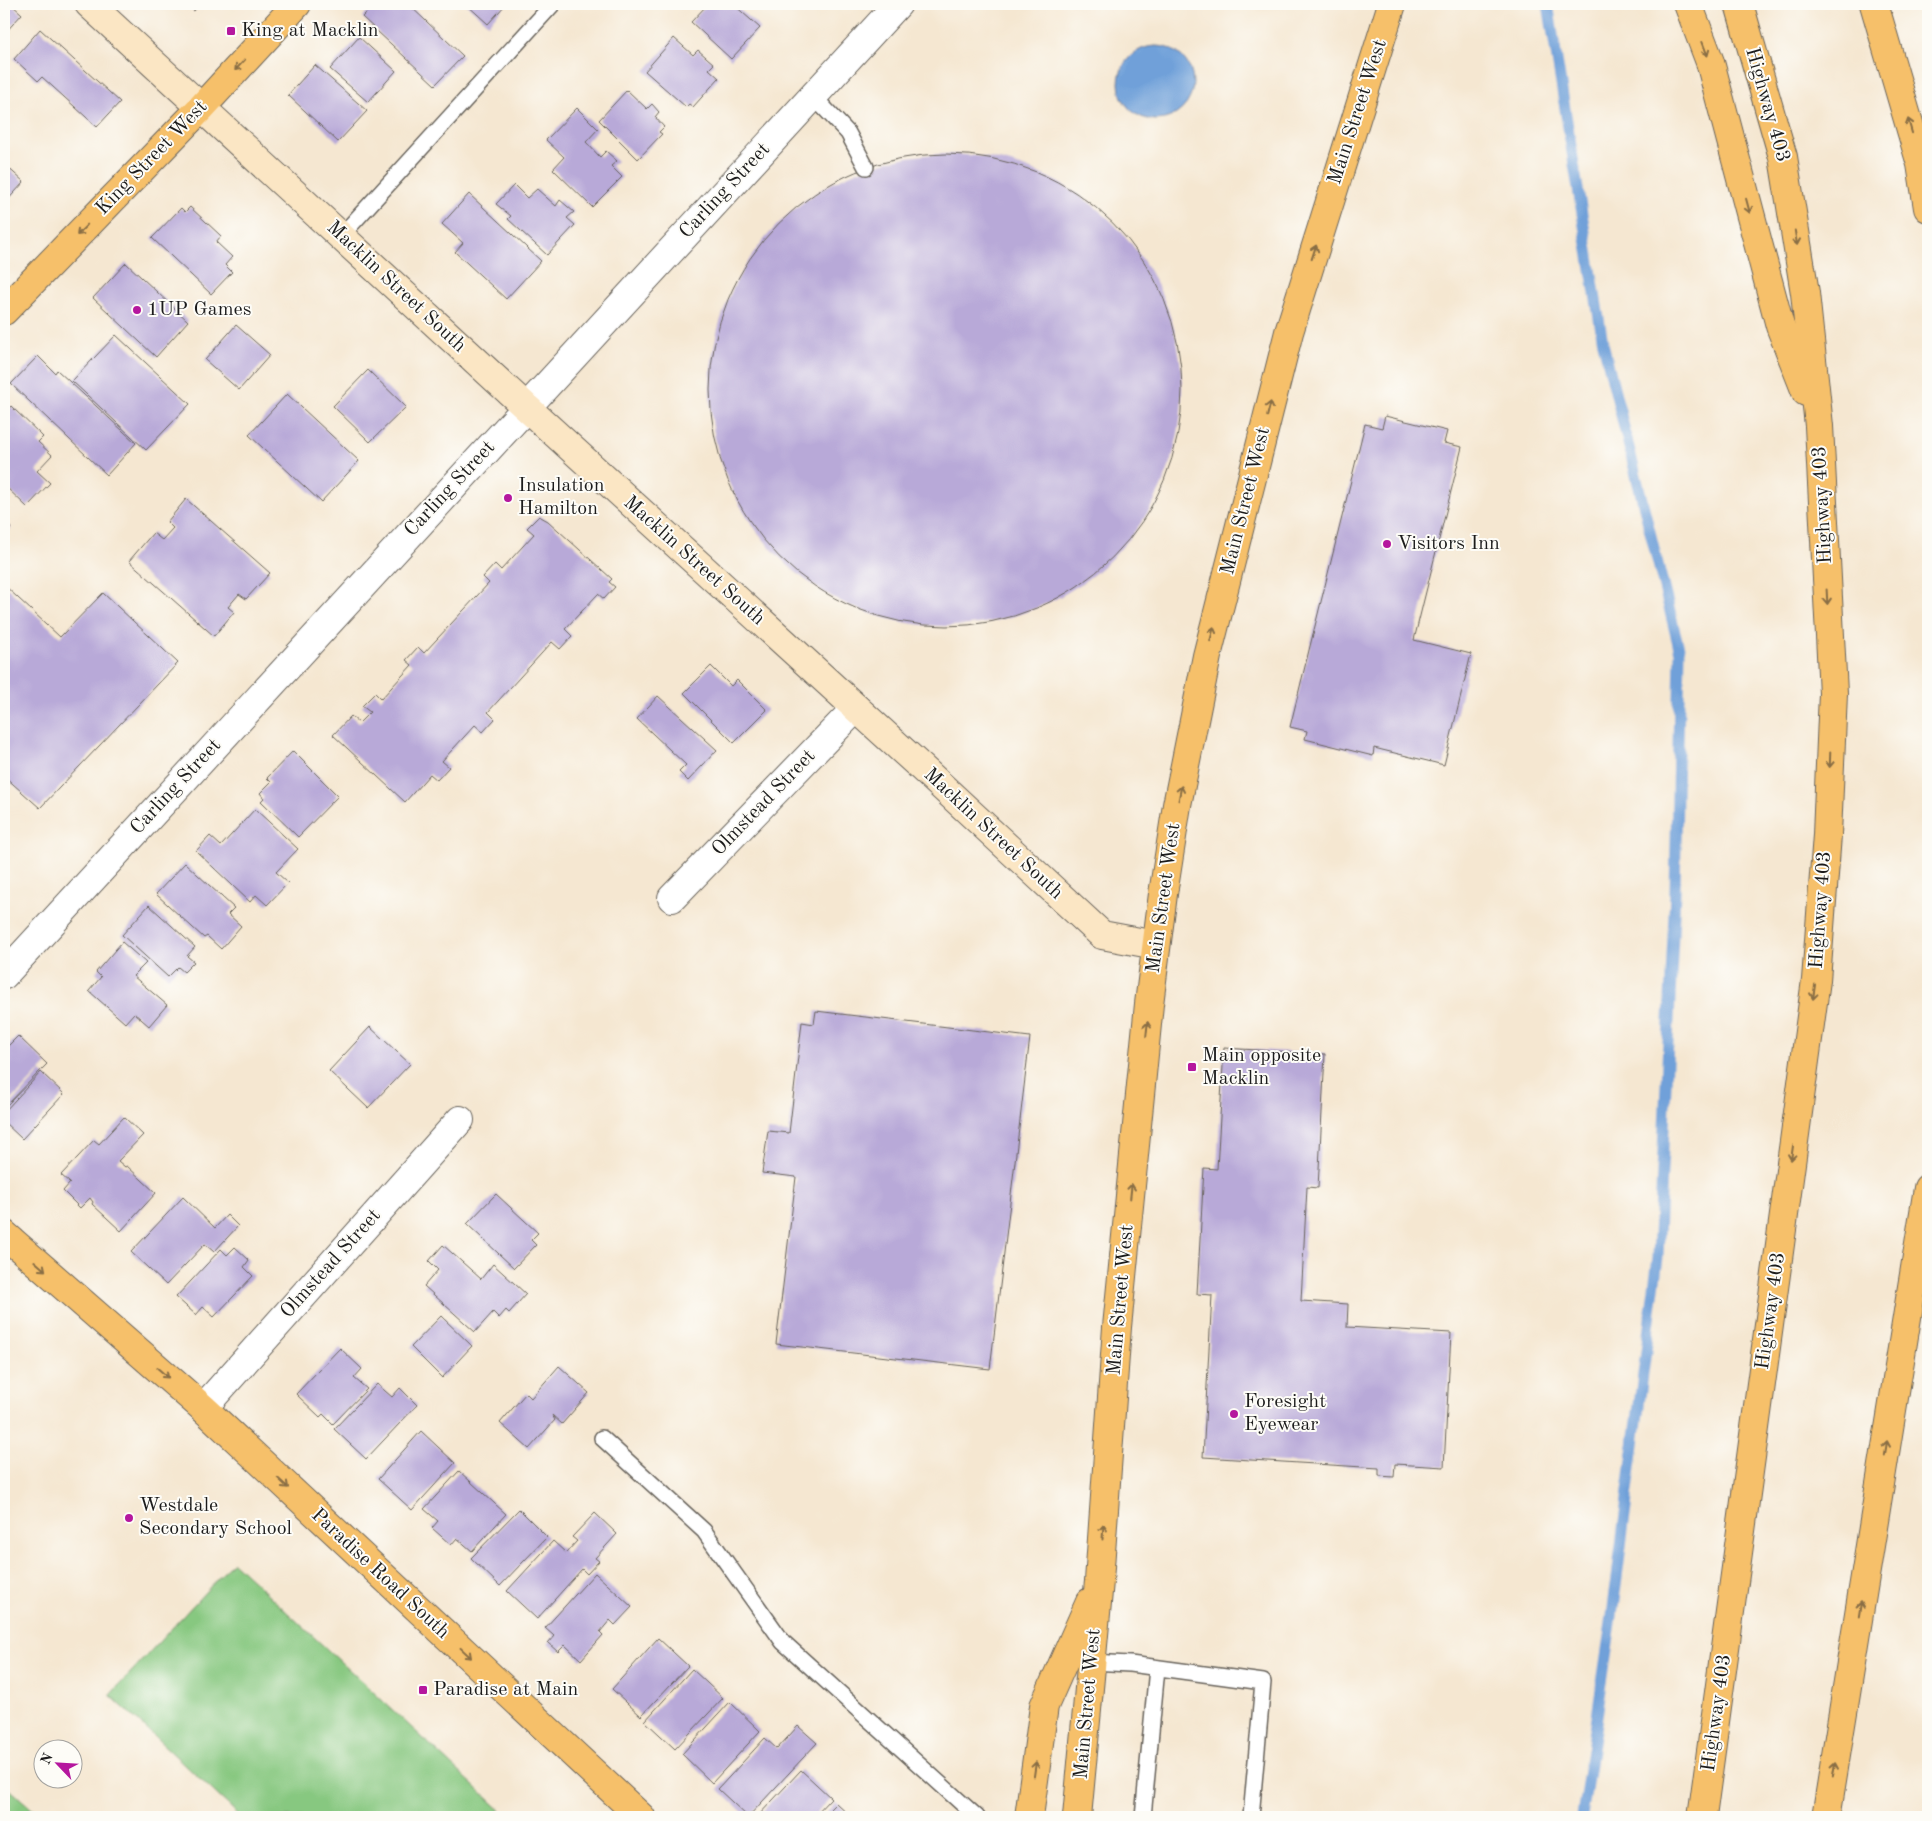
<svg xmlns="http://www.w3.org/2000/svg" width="1932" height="1821" viewBox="0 0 1932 1821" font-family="'Old Standard TT',serif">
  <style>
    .green { fill: #87c880; stroke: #52724e }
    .water { fill: #70a0d9; stroke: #465e7a }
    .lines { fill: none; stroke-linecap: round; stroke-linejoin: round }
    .stream { stroke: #70a0d9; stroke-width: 11 }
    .building { fill: #b8a9d8 }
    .lane-casing { stroke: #68635b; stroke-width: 18 }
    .street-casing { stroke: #68635b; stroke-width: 30 }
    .secondary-casing { stroke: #68635b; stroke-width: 30 }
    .primary-casing { stroke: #68635b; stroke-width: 30 }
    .highway-casing { stroke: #68635b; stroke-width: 30 }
    .lane { stroke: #fff; stroke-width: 15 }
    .street { stroke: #fff; stroke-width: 28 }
    .secondary { stroke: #fbe6c4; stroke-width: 28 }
    .primary { stroke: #f6c06b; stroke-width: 28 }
    .highway { stroke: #f6c06b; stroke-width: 28 }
    .oneway { stroke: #896e44 }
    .poi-dot { fill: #b5179e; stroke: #fdfcf7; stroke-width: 2 }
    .labels { text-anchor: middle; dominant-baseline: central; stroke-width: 4; stroke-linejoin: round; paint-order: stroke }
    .poi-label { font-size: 20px; fill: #1c1c1c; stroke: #fdfcf7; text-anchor: start }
    .street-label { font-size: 20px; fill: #1c1c1c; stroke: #fdfcf7 }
  </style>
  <rect width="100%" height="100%" fill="#fdfcf7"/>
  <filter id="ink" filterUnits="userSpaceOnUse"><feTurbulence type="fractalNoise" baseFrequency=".02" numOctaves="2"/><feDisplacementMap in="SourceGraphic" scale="10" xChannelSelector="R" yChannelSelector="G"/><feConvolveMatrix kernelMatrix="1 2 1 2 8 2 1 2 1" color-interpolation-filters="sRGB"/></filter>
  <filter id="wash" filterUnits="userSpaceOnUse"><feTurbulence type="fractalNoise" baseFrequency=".0096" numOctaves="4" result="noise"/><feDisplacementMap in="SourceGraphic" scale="20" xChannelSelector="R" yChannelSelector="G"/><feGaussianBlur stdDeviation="1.12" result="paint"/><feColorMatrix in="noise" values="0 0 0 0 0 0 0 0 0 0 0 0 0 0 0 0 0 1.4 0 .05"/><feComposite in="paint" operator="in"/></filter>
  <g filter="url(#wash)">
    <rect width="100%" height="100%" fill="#f5e7d1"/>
    <g class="green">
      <path d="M 233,1562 L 508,1817 L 241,1817 L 110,1695 Z"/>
      <path d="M 4,1784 L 41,1817 L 4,1817 Z"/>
    </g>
    <circle class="water" cx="1156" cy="83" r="37"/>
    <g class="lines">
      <path class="stream" d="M 1548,4 L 1603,343 L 1680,652 L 1675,892 L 1658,1257 L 1612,1616 L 1582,1817"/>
    </g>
    <g id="blocks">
      <g class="building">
        <path d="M 4,4 L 11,4 L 22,14 L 4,34 Z"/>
        <path d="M 185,4 L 200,4 L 194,11 Z"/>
        <path d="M 375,4 L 408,4 L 463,56 L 435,85 L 362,17 Z"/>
        <path d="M 466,4 L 506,4 L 488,24 Z"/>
        <path d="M 708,4 L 733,4 L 760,28 L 731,59 L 691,22 Z"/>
        <path d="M 770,4 L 789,4 L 784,10 L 781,7 L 777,10 Z"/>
        <path d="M 40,29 L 120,102 L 97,127 L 42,77 L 38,81 L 14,59 Z"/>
        <path d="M 359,37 L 396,71 L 368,102 L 330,69 Z"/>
        <path d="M 674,38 L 693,55 L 698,50 L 714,64 L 709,69 L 719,78 L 693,107 L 689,104 L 686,107 L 645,71 Z"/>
        <path d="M 315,65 L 367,111 L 338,142 L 288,95 Z"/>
        <path d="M 627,90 L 647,109 L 652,104 L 659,112 L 655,117 L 664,127 L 659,132 L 662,134 L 638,159 L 599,120 Z"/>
        <path d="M 577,108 L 598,129 L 586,142 L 600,157 L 606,151 L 617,161 L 611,166 L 622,177 L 592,207 L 553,169 L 564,157 L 546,140 Z"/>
        <circle cx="946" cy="390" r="236"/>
        <path d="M 4,164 L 24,182 L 4,204 Z"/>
        <path d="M 514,185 L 527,198 L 537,189 L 556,206 L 560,200 L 574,212 L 567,218 L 575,225 L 547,255 L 508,219 L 511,216 L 496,204 Z"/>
        <path d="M 469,194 L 541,261 L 506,299 L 455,252 L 463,243 L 442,224 Z"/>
        <path d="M 190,207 L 221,236 L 216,242 L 232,257 L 225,265 L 232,272 L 211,294 L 152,238 L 181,208 L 185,212 Z"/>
        <path d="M 126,263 L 188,321 L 156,357 L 93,298 Z"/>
        <path d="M 236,325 L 270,355 L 239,390 L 205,360 Z"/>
        <path d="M 116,335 L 190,404 L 146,450 L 72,381 Z"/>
        <path d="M 38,356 L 55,373 L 57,370 L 136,443 L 107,475 L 11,384 Z"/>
        <path d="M 368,370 L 406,407 L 370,442 L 333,406 Z"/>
        <path d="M 287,394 L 359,461 L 321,502 L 249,435 Z"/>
        <path d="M 11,406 L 43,437 L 38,442 L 52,455 L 37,471 L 50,483 L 27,507 L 4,485 L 4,414 Z"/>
        <path d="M 1385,416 L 1447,431 L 1444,443 L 1462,447 L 1414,640 L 1471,654 L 1444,765 L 1374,748 L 1373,756 L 1305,739 L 1307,731 L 1290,727 L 1365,424 L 1382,428 Z"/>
        <path d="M 186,499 L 270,573 L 246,599 L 239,594 L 228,607 L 234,612 L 214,636 L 129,561 L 153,533 L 162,540 L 173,528 L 167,522 Z"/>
        <path d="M 539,516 L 548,521 L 612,579 L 609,582 L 615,587 L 604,599 L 598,594 L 565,629 L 572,636 L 560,649 L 552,642 L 488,712 L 495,719 L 483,732 L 475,725 L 442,761 L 449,767 L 437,780 L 430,774 L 405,802 L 333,735 L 351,716 L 359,723 L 370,712 L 362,706 L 375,693 L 381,699 L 412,665 L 406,660 L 418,647 L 424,653 L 489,583 L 483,577 L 495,564 L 501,570 L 534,534 L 527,528 Z"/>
        <path d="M 4,522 L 11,528 L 4,536 Z"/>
        <path d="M 4,585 L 60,637 L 103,593 L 178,663 L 40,808 L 4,776 Z"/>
        <path d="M 711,666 L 731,686 L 737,680 L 767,710 L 734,743 L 684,693 Z"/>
        <path d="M 658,696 L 717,750 L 688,781 L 679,772 L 686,765 L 637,719 Z"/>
        <path d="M 293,751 L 338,796 L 298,837 L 261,801 L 264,798 L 260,793 L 271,782 L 267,778 Z"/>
        <path d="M 255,809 L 298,849 L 276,872 L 288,883 L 267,905 L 256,895 L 250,902 L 196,851 L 210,836 L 221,846 Z"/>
        <path d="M 185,863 L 234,908 L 228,914 L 241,926 L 221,949 L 207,936 L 204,938 L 156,894 Z"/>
        <path d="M 149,905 L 195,947 L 187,956 L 194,962 L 184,972 L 178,967 L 168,977 L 122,935 Z"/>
        <path d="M 122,942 L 146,963 L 133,976 L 167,1005 L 149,1026 L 134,1013 L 125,1023 L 89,991 L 101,977 L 96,972 Z"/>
        <path d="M 816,1011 L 1030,1037 L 990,1369 L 776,1344 L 796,1177 L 762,1173 L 768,1131 L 789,1133 L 802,1022 L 814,1024 Z"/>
        <path d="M 370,1027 L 410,1064 L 368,1108 L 329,1071 Z"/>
        <path d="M 18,1036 L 47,1064 L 4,1108 L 4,1050 Z"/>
        <path d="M 1224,1048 L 1325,1054 L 1318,1188 L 1307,1187 L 1301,1301 L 1348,1304 L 1347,1327 L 1451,1333 L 1444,1467 L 1395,1464 L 1394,1477 L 1379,1476 L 1379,1468 L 1203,1457 L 1212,1295 L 1197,1294 L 1204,1168 L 1217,1169 Z"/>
        <path d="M 41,1072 L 64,1094 L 22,1139 L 4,1122 L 4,1112 Z"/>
        <path d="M 124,1117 L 143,1135 L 118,1161 L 125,1167 L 127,1166 L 156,1193 L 121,1231 L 92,1204 L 93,1202 L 90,1198 L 80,1208 L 63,1191 L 70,1183 L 61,1175 L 94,1140 L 99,1144 Z"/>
        <path d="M 496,1194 L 538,1233 L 531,1240 L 536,1245 L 514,1268 L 467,1224 Z"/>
        <path d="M 183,1197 L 215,1228 L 227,1215 L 238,1226 L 214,1252 L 205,1244 L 166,1285 L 131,1252 Z"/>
        <path d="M 443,1245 L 481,1279 L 493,1264 L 526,1294 L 509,1313 L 506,1310 L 499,1318 L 493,1312 L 475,1332 L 424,1286 L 438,1270 L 429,1261 Z"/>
        <path d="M 235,1247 L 249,1260 L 244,1267 L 253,1276 L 214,1317 L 203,1307 L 196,1315 L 176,1297 L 221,1249 L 227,1255 Z"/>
        <path d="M 441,1316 L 472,1346 L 442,1378 L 411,1347 Z"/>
        <path d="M 340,1348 L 362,1369 L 354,1378 L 367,1389 L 333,1424 L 323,1414 L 320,1417 L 296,1394 Z"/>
        <path d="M 559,1366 L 589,1393 L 562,1424 L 552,1415 L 555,1420 L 529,1449 L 500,1423 L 526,1393 L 531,1398 Z"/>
        <path d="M 377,1384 L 392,1397 L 400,1388 L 417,1405 L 366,1459 L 334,1429 Z"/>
        <path d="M 421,1431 L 455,1463 L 412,1510 L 378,1479 Z"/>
        <path d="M 459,1471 L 506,1514 L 472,1551 L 457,1538 L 451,1545 L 432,1528 L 438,1521 L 424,1509 Z"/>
        <path d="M 519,1509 L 547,1537 L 500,1586 L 471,1558 Z"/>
        <path d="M 595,1513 L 617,1534 L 595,1558 L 599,1561 L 587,1574 L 582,1569 L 537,1619 L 507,1591 L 553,1541 L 566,1553 L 577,1541 L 572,1537 Z"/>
        <path d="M 595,1573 L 632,1607 L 615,1625 L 610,1620 L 600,1632 L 603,1635 L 581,1660 L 565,1645 L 558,1652 L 548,1643 L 554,1636 L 545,1628 Z"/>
        <path d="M 658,1638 L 688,1666 L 641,1716 L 612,1689 Z"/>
        <path d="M 692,1669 L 723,1698 L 675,1749 L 645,1721 Z"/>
        <path d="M 730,1702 L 760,1731 L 712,1783 L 682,1754 Z"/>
        <path d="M 798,1726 L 817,1743 L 748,1817 L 718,1789 L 765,1738 L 777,1749 Z"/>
        <path d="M 801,1770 L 831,1798 L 813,1817 L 757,1817 Z"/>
        <path d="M 836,1803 L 851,1817 L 822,1817 Z"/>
      </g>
    </g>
  </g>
  <g filter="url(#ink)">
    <use href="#blocks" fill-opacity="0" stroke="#68635b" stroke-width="1"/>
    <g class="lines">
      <defs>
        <g id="lane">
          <path d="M 813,96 L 848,133 L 866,167"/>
          <path d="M 341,236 L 553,4"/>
          <path d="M 602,1438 L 704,1531 L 783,1642 L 977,1817"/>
          <path d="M 1091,1662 L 1130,1664 L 1263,1682 L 1251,1817"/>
          <path d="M 1143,1817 L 1157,1668"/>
        </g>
        <g id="street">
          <path d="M 672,898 L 856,708"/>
          <path d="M 4,975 L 898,4"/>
          <path d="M 203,1408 L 460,1120"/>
        </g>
        <path id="secondary" d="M 89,4 L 526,407 L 922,768 L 1102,935 L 1156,945"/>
        <g id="primary">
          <path d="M 4,311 L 201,108 L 297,4"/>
          <path d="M 4,1234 L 203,1408 L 641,1817"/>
          <path d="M 1029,1817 L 1044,1706 L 1090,1602"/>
          <path d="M 1077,1817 L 1099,1581 L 1117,1327 L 1149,1004 L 1163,894 L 1177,805 L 1207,656 L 1289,332 L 1392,4"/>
        </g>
        <g id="highway">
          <path d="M 1688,4 L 1710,62 L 1780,326 L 1806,392"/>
          <path d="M 1874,4 L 1921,164 L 1928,208"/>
          <path d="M 1702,1817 L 1816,980 L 1827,835 L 1833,693 L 1819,426 L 1805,293 L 1783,157 L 1739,4"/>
          <path d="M 1826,1817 L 1928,1188"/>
        </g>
      </defs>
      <use href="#lane" class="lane-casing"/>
      <use href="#street" class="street-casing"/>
      <use href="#secondary" class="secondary-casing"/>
      <use href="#primary" class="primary-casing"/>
      <use href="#highway" class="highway-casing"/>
      <use href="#lane" class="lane"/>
      <use href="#street" class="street"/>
      <use href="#secondary" class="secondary"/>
      <use href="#primary" class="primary"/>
      <use href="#highway" class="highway"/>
    </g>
    <defs><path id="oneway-shaft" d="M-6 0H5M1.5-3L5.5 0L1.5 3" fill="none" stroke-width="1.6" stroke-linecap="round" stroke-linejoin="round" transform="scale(1.25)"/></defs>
    <g class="oneway">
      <use href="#oneway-shaft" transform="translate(1705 49) rotate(69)"/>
      <use href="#oneway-shaft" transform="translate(240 65) rotate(133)"/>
      <use href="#oneway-shaft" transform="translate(1910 126) rotate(-106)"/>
      <use href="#oneway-shaft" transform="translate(1748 206) rotate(75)"/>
      <use href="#oneway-shaft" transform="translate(82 230) rotate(134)"/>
      <use href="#oneway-shaft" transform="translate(1796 238) rotate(81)"/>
      <use href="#oneway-shaft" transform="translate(1314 252) rotate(-72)"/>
      <use href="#oneway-shaft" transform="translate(1269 409) rotate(-76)"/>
      <use href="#oneway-shaft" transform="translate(1827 597) rotate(87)"/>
      <use href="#oneway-shaft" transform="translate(1212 634) rotate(-76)"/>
      <use href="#oneway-shaft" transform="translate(1830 760) rotate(92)"/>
      <use href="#oneway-shaft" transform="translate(1180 793) rotate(-79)"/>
      <use href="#oneway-shaft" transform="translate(1814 992) rotate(98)"/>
      <use href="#oneway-shaft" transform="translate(1147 1029) rotate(-84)"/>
      <use href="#oneway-shaft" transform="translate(1792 1153) rotate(98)"/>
      <use href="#oneway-shaft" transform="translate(1131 1191) rotate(-84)"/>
      <use href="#oneway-shaft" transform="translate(40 1266) rotate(41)"/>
      <use href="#oneway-shaft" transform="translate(163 1373) rotate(41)"/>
      <use href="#oneway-shaft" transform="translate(1886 1448) rotate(-81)"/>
      <use href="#oneway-shaft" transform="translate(283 1483) rotate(43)"/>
      <use href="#oneway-shaft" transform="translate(1103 1532) rotate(-86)"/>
      <use href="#oneway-shaft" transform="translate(1860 1609) rotate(-81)"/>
      <use href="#oneway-shaft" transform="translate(466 1653) rotate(43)"/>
      <use href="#oneway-shaft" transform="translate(1035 1769) rotate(-82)"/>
      <use href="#oneway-shaft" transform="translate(1834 1769) rotate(-81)"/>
    </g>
  </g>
  <g class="poi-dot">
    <rect x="226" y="26" width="10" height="10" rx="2.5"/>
    <circle cx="137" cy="310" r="5"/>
    <circle cx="508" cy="498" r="5"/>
    <circle cx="1387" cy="544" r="5"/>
    <rect x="1187" y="1062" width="10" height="10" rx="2.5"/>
    <circle cx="1234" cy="1414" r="5"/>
    <circle cx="129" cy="1518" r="5"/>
    <rect x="418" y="1685" width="10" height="10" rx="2.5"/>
  </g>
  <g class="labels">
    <g class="poi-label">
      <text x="241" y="31">King at Macklin</text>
      <text x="147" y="310">1UP Games</text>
      <text x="518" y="486">Insulation<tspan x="518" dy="23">Hamilton</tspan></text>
      <text x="1397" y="544">Visitors Inn</text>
      <text x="1202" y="1056">Main opposite<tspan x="1202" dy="23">Macklin</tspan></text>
      <text x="1244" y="1402">Foresight<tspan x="1244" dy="23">Eyewear</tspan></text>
      <text x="139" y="1506">Westdale<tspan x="139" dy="23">Secondary School</tspan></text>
      <text x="433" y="1690">Paradise at Main</text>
    </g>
    <g class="street-label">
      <text transform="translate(1767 105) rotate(74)">Highway 403</text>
      <text transform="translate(1358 112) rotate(-72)">Main Street West</text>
      <text transform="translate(152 158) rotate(-46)">King Street West</text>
      <text transform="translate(725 191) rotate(-47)">Carling Street</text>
      <text transform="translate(396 287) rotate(43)">Macklin Street South</text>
      <text transform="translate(450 489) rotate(-47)">Carling Street</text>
      <text transform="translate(1246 501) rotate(-76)">Main Street West</text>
      <text transform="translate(1823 505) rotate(-93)">Highway 403</text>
      <text transform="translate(694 561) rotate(42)">Macklin Street South</text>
      <text transform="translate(176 787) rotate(-47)">Carling Street</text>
      <text transform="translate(764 803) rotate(-46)">Olmstead Street</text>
      <text transform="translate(993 834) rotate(43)">Macklin Street South</text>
      <text transform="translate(1164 898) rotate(-82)">Main Street West</text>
      <text transform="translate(1821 910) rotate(-86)">Highway 403</text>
      <text transform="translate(331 1264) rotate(-48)">Olmstead Street</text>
      <text transform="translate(1121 1300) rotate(-85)">Main Street West</text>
      <text transform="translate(1771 1311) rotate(-82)">Highway 403</text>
      <text transform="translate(380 1574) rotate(43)">Paradise Road South</text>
      <text transform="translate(1088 1704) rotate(-85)">Main Street West</text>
      <text transform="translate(1717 1713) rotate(-82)">Highway 403</text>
    </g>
  </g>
  <rect width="1932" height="1821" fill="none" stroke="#fdfcf7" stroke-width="20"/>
  <g transform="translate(58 1764) rotate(295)"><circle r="24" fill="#fdfcf7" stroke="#a3a29f"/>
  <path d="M0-4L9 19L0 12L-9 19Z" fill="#b5179e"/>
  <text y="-8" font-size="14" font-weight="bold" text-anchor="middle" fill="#1c1c1c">N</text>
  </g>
</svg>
